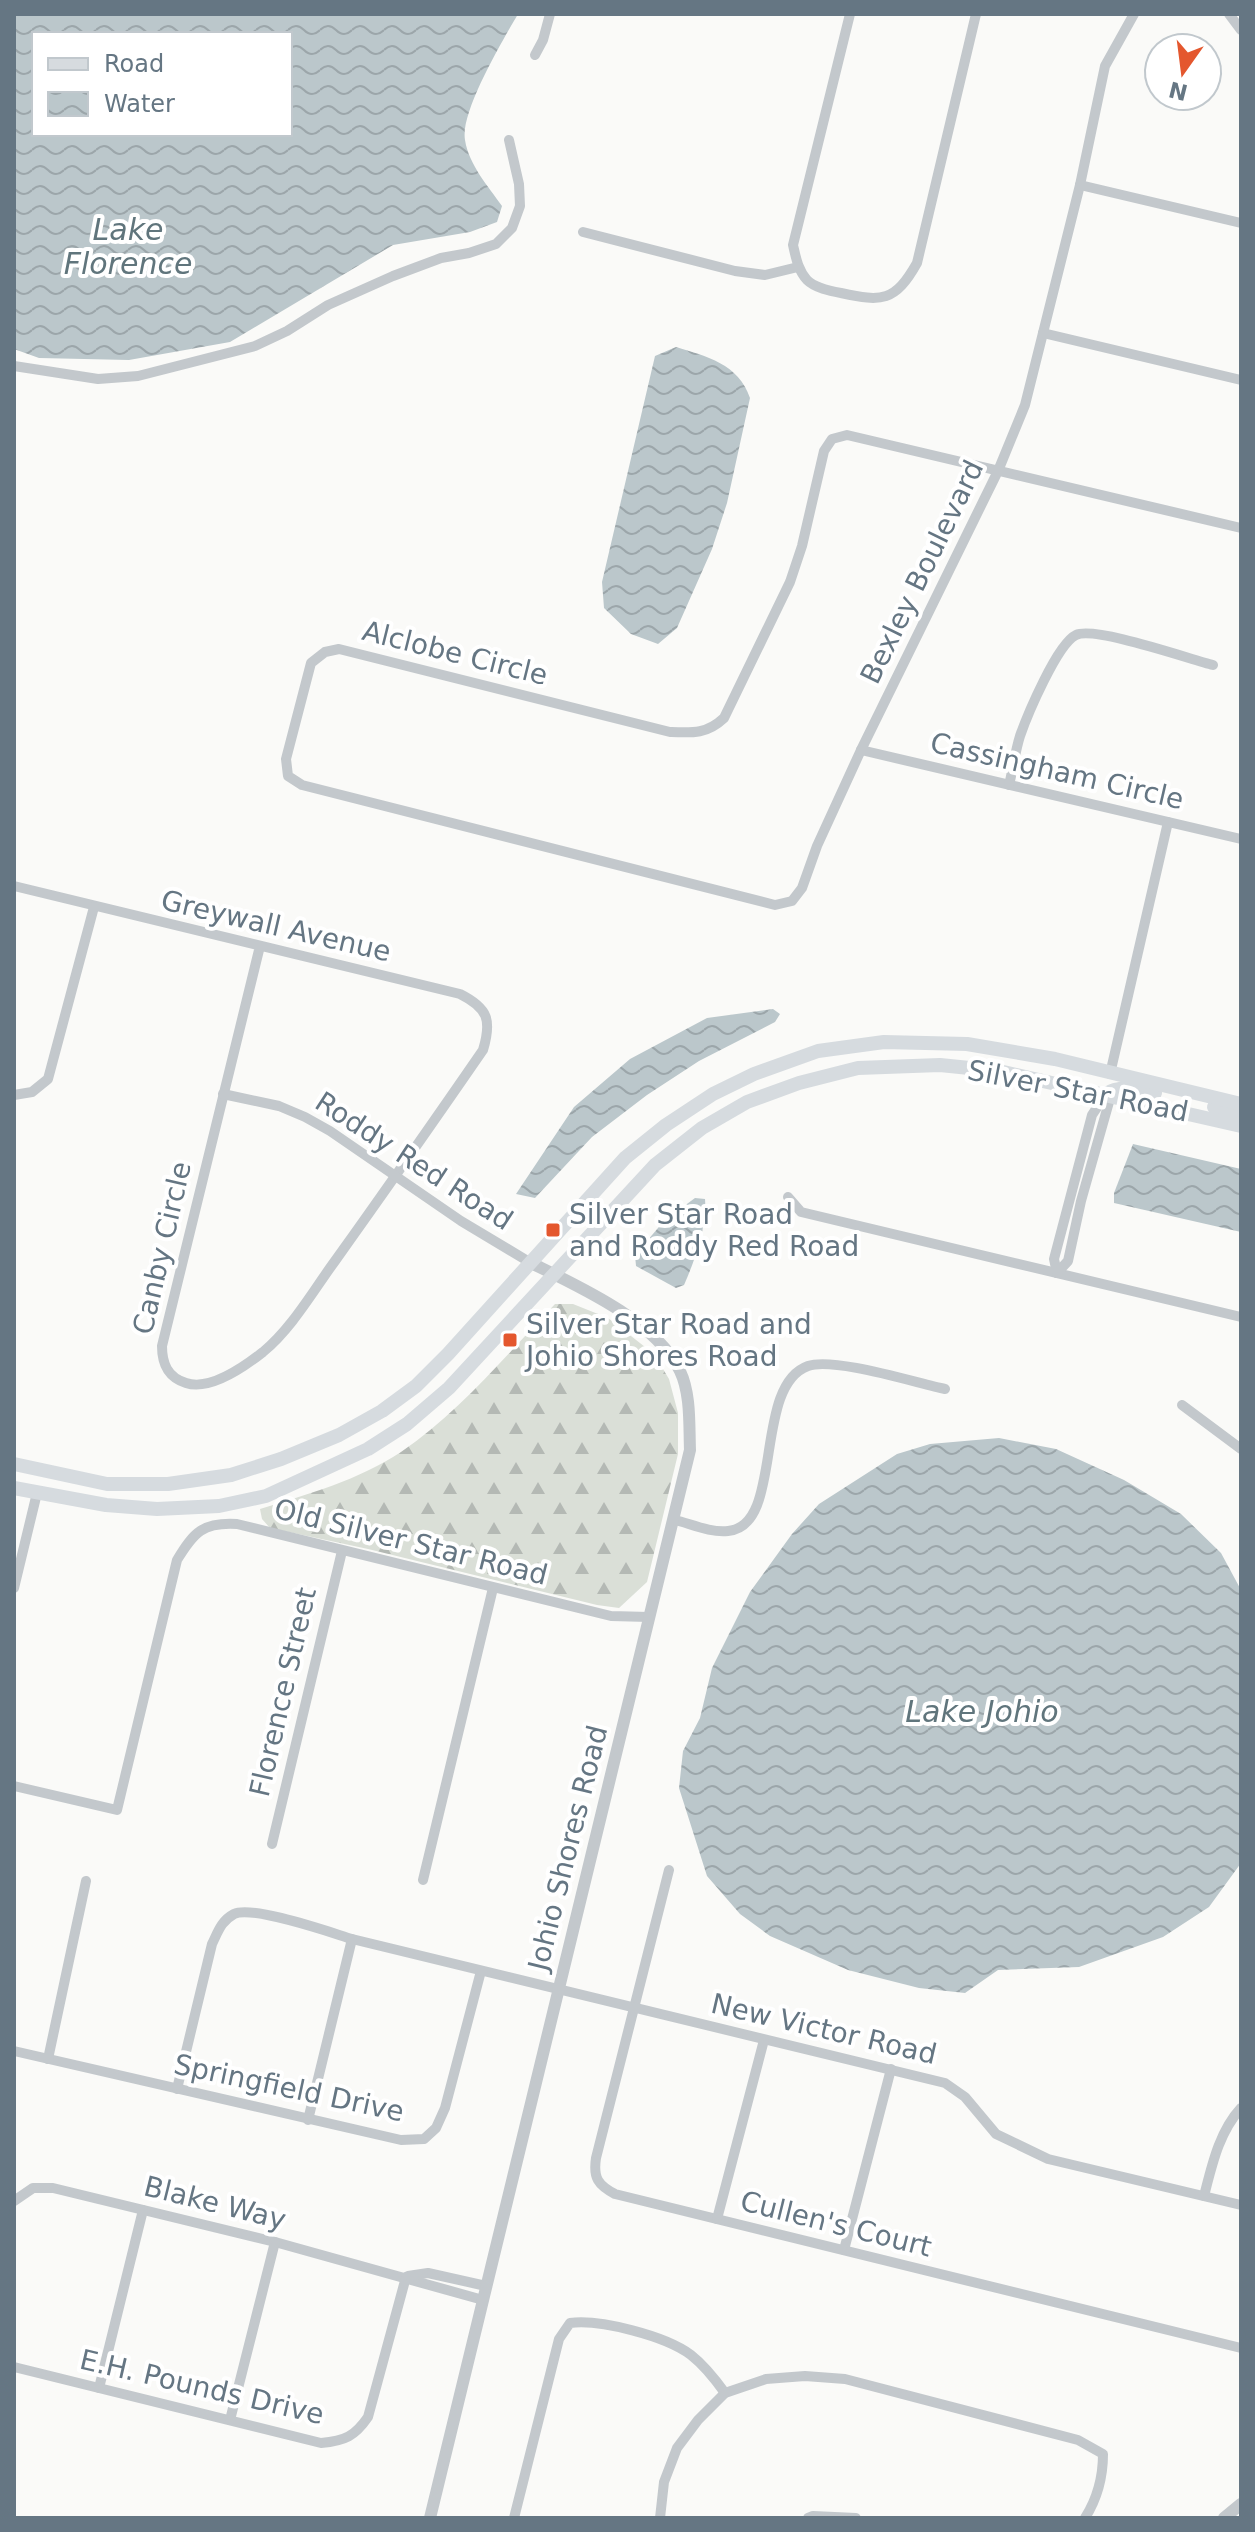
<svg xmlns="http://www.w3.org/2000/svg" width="1255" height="2532" viewBox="0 0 1255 2532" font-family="'DejaVu Sans',sans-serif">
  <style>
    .forest { fill: url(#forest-firs) }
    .water { fill: url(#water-waves); fill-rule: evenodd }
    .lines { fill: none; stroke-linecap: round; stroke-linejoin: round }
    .minor { stroke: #c3c8cc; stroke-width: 10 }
    .tertiary { stroke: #c3c8cc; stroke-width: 12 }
    .secondary { stroke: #d6dbdf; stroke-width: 14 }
    .poi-dot { fill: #e4572e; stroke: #fff; stroke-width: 3 }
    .labels { text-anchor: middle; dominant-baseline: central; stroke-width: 8; stroke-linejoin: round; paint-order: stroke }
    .street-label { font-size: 28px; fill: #657683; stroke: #fff }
    .poi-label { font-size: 28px; fill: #657683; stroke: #fff; text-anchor: start }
    .water-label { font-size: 30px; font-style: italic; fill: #60757c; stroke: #fff }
  </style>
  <defs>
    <pattern id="forest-firs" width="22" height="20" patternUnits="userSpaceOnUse" patternTransform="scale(2)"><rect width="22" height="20" fill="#dadfd7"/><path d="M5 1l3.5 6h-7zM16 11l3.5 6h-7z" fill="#b4b9b4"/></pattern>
    <pattern id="water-waves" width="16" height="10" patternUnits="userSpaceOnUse" patternTransform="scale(2)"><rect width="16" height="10" fill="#bbc7cb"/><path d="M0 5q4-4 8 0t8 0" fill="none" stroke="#9ca6aa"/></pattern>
  </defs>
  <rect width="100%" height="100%" fill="#fafaf8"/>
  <path class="forest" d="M 555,1304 L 573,1304 L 608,1318 L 654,1354 L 669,1379 L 678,1413 L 678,1454 L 647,1582 L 619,1608 L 597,1605 L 368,1549 L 270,1528 L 262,1519 L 260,1509 C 308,1494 359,1480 401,1452 C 460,1412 506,1355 555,1304 Z"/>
  <g class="water">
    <path d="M 14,14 L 518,14 C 503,40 460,112 465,140 C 469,165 488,186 502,206 L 497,222 L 470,232 L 393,245 L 230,342 L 129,360 L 39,358 L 14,349 ZM 34,34 L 290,34 L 290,134 L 34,134 Z"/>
    <path d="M 676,347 C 706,356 739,364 750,398 L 727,503 L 712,549 L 677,628 L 658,644 L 631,634 L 604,608 L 602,582 L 655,356 Z"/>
    <path d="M 773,1009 L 780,1014 L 775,1022 L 699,1061 L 647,1095 L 592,1137 L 535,1198 L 516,1194 L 574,1107 L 630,1059 L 707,1018 Z"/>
    <path d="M 1133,1144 L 1241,1169 L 1241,1232 L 1114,1203 L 1114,1193 Z"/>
    <path d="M 695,1198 L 705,1199 C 707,1226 695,1260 684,1285 L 676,1288 L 636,1266 L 635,1255 L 664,1221 Z"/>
    <path d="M 999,1438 L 1056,1449 L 1124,1480 L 1181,1514 L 1221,1553 L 1241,1590 L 1241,1863 L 1209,1907 L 1163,1937 L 1079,1967 L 998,1970 L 965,1993 L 919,1988 L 848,1970 L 770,1936 L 740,1914 L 707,1876 L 679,1788 L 683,1751 L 700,1718 L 712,1668 L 750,1592 L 792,1534 L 819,1504 L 897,1454 L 930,1444 Z"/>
  </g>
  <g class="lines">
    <g class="minor">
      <path d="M 850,14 L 793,245 C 796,258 798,270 807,280 C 815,288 830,291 841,293 C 882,302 895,302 917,263 L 976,14"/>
      <path d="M 1134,14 L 1105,66 L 1080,185 L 1025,405 L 998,471 L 861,750 L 817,846 L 802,888 L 792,901 L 775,905 L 302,785 L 288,776 L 286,759 L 311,663 L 325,652 L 339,649 L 670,732 C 693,733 707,734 724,718 L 790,582 L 802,546 L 824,451 L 832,439 L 847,435 L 1241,528"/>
      <path d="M 1229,14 L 1241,30"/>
      <path d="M 535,55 L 543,40 L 550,14"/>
      <path d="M 1080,185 L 1241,223"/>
      <path d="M 583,232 L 735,271 L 765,275 L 798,267"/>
      <path d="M 1043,333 L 1241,380"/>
      <path d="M 14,366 L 98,379 L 138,376 L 255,346 L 287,331 L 328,305 L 393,276 L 441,258 L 469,253 L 496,244 L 512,228 L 520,206 L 519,184 L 509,140"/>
      <path d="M 861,750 L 1241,839"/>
      <path d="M 1009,785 C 1013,769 1015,752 1020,736 C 1027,716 1057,644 1076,635 C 1095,626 1189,659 1213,665"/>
      <path d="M 14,886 L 460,994 C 488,1008 492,1020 483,1050 C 434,1121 385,1191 335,1261 C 313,1291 292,1328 263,1352 C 244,1367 210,1391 186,1383 C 167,1377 162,1363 162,1346 L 260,946"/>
      <path d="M 1110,1074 L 1168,822"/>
      <path d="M 223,1094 L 279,1106 L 305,1117 L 330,1131 L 461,1221 L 531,1263"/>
      <path d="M 14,1095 L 32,1092 L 48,1079 L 94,907"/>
      <path d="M 788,1197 L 801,1212 L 1241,1317"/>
      <path d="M 1057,1273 L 1054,1259 L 1092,1115 L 1106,1094"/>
      <path d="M 1057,1273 L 1068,1261 L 1081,1201 L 1111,1095"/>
      <path d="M 1182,1405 L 1241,1449"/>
      <path d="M 675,1520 C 691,1524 711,1533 728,1531 C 785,1526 752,1386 808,1366 C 834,1357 916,1383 945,1389"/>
      <path d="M 14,1588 L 37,1493"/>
      <path d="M 14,1786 L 117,1810 L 177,1560 C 194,1532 203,1522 237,1524 L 611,1616 L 649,1617"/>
      <path d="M 272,1844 L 342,1551"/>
      <path d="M 669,1870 L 596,2158 C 593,2178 598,2185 615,2194 L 1241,2348"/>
      <path d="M 423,1880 L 493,1588"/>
      <path d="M 14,2051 L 401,2140 L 424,2139 L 436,2128 L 445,2108 L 481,1971"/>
      <path d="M 48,2059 L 86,1881"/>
      <path d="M 177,2089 L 212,1944 C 218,1932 221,1921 234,1914 C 252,1905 329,1932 352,1939 L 945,2083 L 965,2097 L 996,2134 L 1048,2159 L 1241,2205"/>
      <path d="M 308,2120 L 352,1939"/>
      <path d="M 1204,2196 C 1212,2165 1219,2132 1241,2108"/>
      <path d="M 14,2201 L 33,2188 L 53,2188 L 275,2242 L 483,2300"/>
      <path d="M 717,2219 L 764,2040"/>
      <path d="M 844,2250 L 891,2069"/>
      <path d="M 408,2276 L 428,2273 L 486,2286"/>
      <path d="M 14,2367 L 321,2443 C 345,2441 355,2436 368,2417 L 406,2277"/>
      <path d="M 99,2388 L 143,2210"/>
      <path d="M 230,2420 L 275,2242"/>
      <path d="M 514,2518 L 559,2339 L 570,2323 C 600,2319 666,2336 691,2355 C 705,2366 715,2379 725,2393"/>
      <path d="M 660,2518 L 664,2482 L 677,2448 L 698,2420 L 725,2393 L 766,2379 L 805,2376 L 845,2379 L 1078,2440 L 1103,2454 C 1103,2477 1097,2499 1085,2518"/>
      <path d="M 808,2518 L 813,2516 L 856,2518"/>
    </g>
    <g class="tertiary">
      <path d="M 430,2518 L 690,1450 C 689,1425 691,1394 680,1371 C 656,1321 578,1286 531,1263"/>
      <path d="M 1224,2518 L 1241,2504"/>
    </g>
    <g class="secondary">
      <path d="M 1106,1094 C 1120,1084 1139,1090 1155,1093"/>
      <path d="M 1214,1107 L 1241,1114"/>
      <path d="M 14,1464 L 107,1484 L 168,1484 L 231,1475 L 281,1459 L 339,1435 L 382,1411 L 416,1386 L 448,1354 L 625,1158 L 666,1125 L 713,1094 L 754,1074 L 818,1051 L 884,1042 L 967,1044 L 1055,1059 L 1241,1104"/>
      <path d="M 14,1488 L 106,1505 L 157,1509 L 219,1506 L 266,1496 L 368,1449 L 407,1424 L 449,1388 L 655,1165 L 702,1128 L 747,1102 L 799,1083 L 858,1068 L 940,1065 L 999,1071 L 1241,1126"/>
    </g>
  </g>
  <g class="poi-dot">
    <rect x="545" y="1222" width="16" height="16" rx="4"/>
    <rect x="502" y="1332" width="16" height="16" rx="4"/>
  </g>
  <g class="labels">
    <g class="street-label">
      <text transform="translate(922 572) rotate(-64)">Bexley Boulevard</text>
      <text transform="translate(455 653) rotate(14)">Alclobe Circle</text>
      <text transform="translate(1057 771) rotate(13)">Cassingham Circle</text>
      <text transform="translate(276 926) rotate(13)">Greywall Avenue</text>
      <text transform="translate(1078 1091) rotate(11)">Silver Star Road</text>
      <text transform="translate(414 1161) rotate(33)">Roddy Red Road</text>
      <text transform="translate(162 1248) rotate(-77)">Canby Circle</text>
      <text transform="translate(411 1542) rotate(14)">Old Silver Star Road</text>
      <text transform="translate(283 1692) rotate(-77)">Florence Street</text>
      <text transform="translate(568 1848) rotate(-76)">Johio Shores Road</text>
      <text transform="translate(824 2029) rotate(13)">New Victor Road</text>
      <text transform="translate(289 2088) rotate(12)">Springfield Drive</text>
      <text transform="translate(215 2203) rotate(14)">Blake Way</text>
      <text transform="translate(836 2224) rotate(14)">Cullen's Court</text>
      <text transform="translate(202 2387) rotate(13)">E.H. Pounds Drive</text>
    </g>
    <g class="poi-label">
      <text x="569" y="1214">Silver Star Road<tspan x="569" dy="32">and Roddy Red Road</tspan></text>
      <text x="526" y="1324">Silver Star Road and<tspan x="526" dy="32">Johio Shores Road</tspan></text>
    </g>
    <g class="water-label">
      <text x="128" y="229">Lake<tspan x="128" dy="34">Florence</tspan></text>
      <text x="982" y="1711">Lake Johio</text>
    </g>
  </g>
  <rect width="1255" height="2532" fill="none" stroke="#657683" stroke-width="32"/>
  <rect x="32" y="32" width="260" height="104" fill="#ffffff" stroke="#c1c8cd" stroke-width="2"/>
  <rect x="48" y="58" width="40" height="12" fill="#d6dbdf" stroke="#c1c8cd" stroke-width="2"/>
  <text x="104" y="72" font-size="24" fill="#657683">Road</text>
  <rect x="48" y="92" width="40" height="24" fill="url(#water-waves)" stroke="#c1c8cd" stroke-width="2"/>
  <text x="104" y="112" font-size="24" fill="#657683">Water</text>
  <g transform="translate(1183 72) rotate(194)"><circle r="38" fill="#ffffff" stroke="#c1c8cd" stroke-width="2"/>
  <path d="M0-6L14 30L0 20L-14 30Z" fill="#e4572e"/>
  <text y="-12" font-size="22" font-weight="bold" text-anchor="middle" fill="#657683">N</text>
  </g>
</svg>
